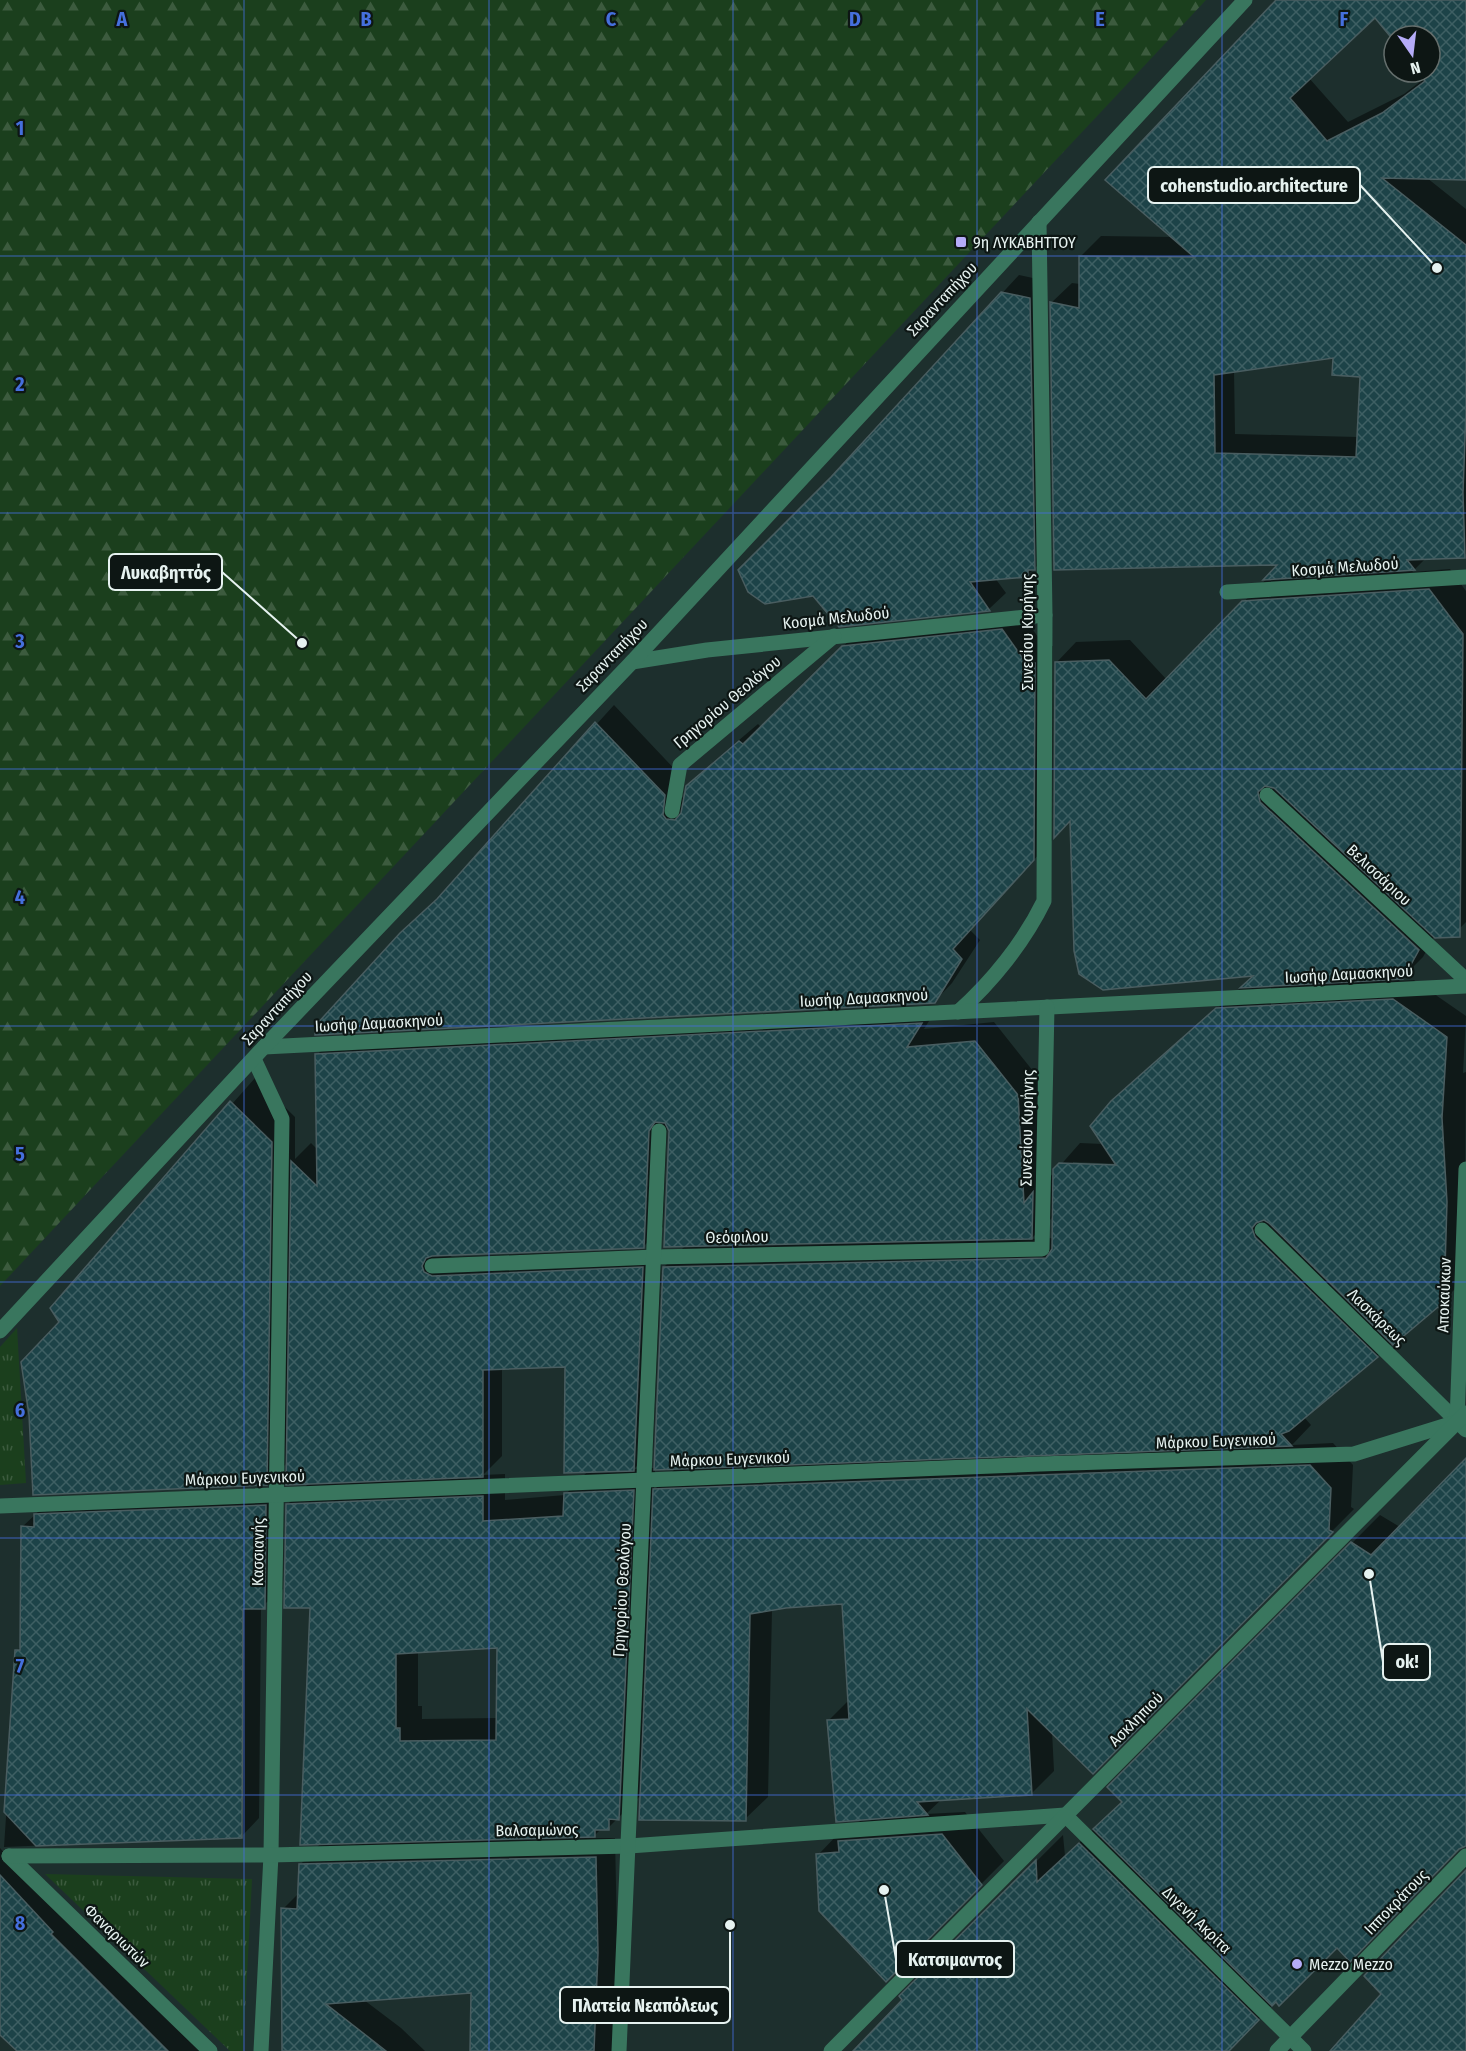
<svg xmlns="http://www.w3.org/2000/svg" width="1466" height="2051" viewBox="0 0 1466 2051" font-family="'Fira Sans Condensed',sans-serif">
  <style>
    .forest { fill: url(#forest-firs) }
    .park { fill: url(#park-tufts) }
    .shadow { fill: #0007; fill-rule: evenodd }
    .building { fill: url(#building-cross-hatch); stroke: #495d60; stroke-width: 1.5; fill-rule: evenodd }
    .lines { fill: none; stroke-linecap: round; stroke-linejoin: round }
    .pedestrian { stroke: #39765e; stroke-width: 15 }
    .minor { stroke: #39765e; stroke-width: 15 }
    .tertiary { stroke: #39765e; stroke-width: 15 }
    .grid { fill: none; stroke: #456fdd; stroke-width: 1.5; stroke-opacity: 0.55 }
    .poi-dot { fill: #b5acf8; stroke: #0d1614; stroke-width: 2 }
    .labels { text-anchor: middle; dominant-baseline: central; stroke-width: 4.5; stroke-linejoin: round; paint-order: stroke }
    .poi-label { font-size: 16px; fill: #e6f2f0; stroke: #0d1614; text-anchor: start }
    .street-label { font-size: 16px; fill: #e6f2f0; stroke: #0d1614 }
    .grid-label { font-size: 20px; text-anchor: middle; font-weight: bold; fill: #456fdd; stroke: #0d1614; stroke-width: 4.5; stroke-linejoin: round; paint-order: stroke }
    .leader { fill: none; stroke: #e6f2f0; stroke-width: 2 }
    .callout-dot { fill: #e6f2f0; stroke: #0d1614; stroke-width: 2 }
    .callout { fill: #0d1614; stroke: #e6f2f0; stroke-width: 2 }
    .callout-label { font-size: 18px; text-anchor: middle; font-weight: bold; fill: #e6f2f0 }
  </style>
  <defs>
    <pattern id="forest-firs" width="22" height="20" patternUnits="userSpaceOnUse" patternTransform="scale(1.5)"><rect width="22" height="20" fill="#1b3f1d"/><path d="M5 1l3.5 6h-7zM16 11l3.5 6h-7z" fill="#3c5b3e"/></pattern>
    <pattern id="park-tufts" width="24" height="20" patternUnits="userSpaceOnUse" patternTransform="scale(1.5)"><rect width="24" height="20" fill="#1b3f1d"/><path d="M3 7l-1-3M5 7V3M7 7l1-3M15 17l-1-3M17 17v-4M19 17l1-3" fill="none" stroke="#3c5b3e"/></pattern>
    <pattern id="building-cross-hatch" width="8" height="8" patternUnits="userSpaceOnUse" patternTransform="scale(1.5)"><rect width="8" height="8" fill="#1d4348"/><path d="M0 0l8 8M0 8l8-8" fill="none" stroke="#3e5f63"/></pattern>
  </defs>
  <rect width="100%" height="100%" fill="#1d2f2d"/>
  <path class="forest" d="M 0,0 L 1206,0 L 0,1286 Z"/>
  <g class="park">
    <path d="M 17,1328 L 26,1483 L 0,1485 L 0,1347 Z"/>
    <path d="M 45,1874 L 252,1879 L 243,2051 L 230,2051 Z"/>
  </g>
  <g class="shadow">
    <path d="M 1278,0 L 1466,0 L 1466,179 L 1427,178 L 1466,209 L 1466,554 L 1426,558 L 1412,572 L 1450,569 L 1466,591 L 1466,922 L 1453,935 L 1434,936 L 1423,957 L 1399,981 L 1414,980 L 1466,1016 L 1463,1073 L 1466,1072 L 1464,1280 L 1443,1301 L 1304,1417 L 1311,1425 L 1292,1445 L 1333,1443 L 1353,1465 L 1351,1507 L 1354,1509 L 1093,1772 L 1052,1731 L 1054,1771 L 1031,1794 L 942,1799 L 926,1814 L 965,1812 L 1004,1861 L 886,1980 L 818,1855 L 840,1832 L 850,1831 L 863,1818 L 828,1721 L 849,1700 L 843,1602 L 772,1610 L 768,1797 L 745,1819 L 641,1795 L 608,1828 L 602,1828 L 592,1838 L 615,1838 L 617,1933 L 612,2051 L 472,2051 L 472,1991 L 364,2000 L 401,2028 L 425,2051 L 284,2051 L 283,1909 L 299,1893 L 300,1865 L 322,1842 L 312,1606 L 287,1505 L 310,1482 L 288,1462 L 266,1484 L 61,1322 L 52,1308 L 255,1078 L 295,1117 L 295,1159 L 311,1143 L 318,1150 L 317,1055 L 336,1036 L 939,1005 L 924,1029 L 994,1022 L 1037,1076 L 1043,1185 L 1080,1143 L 1103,1144 L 1113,1102 L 1256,974 L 1071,819 L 1056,663 L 1076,642 L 1130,640 L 1167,680 L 1281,564 L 1051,303 L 1072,283 L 1080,284 L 1080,257 L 1101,236 L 1173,237 L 1107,180 ZM 1376,16 L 1394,39 L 1394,36 L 1430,36 L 1430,72 L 1420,72 L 1425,78 L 1404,94 L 1348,122 L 1309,78 ZM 1334,356 L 1362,376 L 1358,437 L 1235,434 L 1234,370 ZM 667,1125 L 686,1245 L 664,1267 L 677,1467 L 654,1490 L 655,1468 L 634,1469 L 653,1450 L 662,1249 L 452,1257 L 446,1254 L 644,1246 L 663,1227 ZM 1073,1162 L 1123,1164 L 1123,1167 L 1073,1165 ZM 1054,1216 L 1053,1238 L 1031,1239 ZM 567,1365 L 588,1471 L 565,1495 L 505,1500 L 505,1474 L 483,1475 L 502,1456 L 502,1368 ZM 499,1646 L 497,1718 L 422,1719 L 422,1706 L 418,1706 L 418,1651 Z"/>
    <path d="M 1019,275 L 1047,281 L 1045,558 L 1028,575 L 995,578 L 1006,593 L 989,609 L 840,625 L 832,478 Z"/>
    <path d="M 1021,612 L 1044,646 L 1053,646 L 1052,840 L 970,930 L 980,940 L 952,983 L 934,1002 L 445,892 L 614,705 L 682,777 L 680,795 L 685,800 L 688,787 L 706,768 L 758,724 L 761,727 L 862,628 Z"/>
    <path d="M 1466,1460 L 1466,1846 L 1460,1847 L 1337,1946 L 1276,2001 L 1228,2051 L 856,2051 L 904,2000 L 901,1996 L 1063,1835 L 1065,1856 L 1124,1801 L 1109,1787 L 1380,1515 L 1400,1527 Z"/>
    <path d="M 284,1487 L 283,1589 L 261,1607 L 259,1818 L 241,1837 L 4,1847 L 17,1651 L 21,1646 L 22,1527 L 54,1497 Z"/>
    <path d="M 0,1848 L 14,1864 L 206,2051 L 19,2051 L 0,1985 Z"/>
  </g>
  <g class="building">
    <path d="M 1276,0 L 1466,0 L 1466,180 L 1382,178 L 1466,245 L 1466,411 L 1463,493 L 1465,558 L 1407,560 L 1415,570 L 1263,580 L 1277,565 L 1054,570 L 1050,302 L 1079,308 L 1079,256 L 1194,257 L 1105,180 ZM 1375,18 L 1394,41 L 1394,36 L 1430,36 L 1430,72 L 1418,72 L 1425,81 L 1382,113 L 1327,141 L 1290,98 ZM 1333,358 L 1332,375 L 1360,377 L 1356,457 L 1215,453 L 1214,375 Z"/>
    <path d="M 1001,292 L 1030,298 L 1035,570 L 1028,570 L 1028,577 L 970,582 L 990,611 L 839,627 L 813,596 L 765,604 L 748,592 L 738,570 L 831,477 Z"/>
    <path d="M 1429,589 L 1463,634 L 1460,937 L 1435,938 L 1274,788 L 1265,786 L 1258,792 L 1260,802 L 1419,950 L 1403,979 L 1240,988 L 1253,976 L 1103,990 L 1079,974 L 1074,951 L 1070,821 L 1054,838 L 1055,662 L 1109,660 L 1146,699 L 1242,601 Z"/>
    <path d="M 1002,629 L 1026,663 L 1035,663 L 1034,860 L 953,949 L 962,959 L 935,1003 L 315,1035 L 315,1026 L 400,933 L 437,899 L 595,722 L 665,795 L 663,815 L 666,819 L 675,820 L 681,813 L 686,786 L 739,741 L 743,744 L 842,646 Z"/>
    <path d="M 1393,999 L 1447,1037 L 1442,1118 L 1447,1202 L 1444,1302 L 1393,1345 L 1269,1223 L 1264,1220 L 1256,1223 L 1252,1228 L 1255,1237 L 1378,1357 L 1289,1431 L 1281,1434 L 1292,1446 L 654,1470 L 663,1267 L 1046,1258 L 1052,1249 L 1053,1169 L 1059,1163 L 1116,1165 L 1090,1126 L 1111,1101 L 1216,1008 Z"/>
    <path d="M 922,1023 L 907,1047 L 975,1041 L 1018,1095 L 1024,1203 L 1033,1192 L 1032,1239 L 664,1247 L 669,1131 L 665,1123 L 655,1122 L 649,1131 L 644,1248 L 432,1256 L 426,1258 L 422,1266 L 424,1272 L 432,1276 L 643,1267 L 634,1471 L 564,1473 L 565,1367 L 483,1370 L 483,1477 L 286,1485 L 291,1161 L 317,1186 L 315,1054 Z"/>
    <path d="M 230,1101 L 272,1142 L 267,1485 L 33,1495 L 29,1415 L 21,1362 L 59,1322 L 50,1308 Z"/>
    <path d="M 1466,1458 L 1466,1846 L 1459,1849 L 1350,1962 L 1337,1948 L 1279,2006 L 1276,2002 L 1272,2006 L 1093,1829 L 1122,1802 L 1107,1787 L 1351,1542 L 1371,1555 Z"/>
    <path d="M 1310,1465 L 1331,1488 L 1329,1530 L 1333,1532 L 1093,1774 L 1027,1709 L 1032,1795 L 917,1802 L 928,1815 L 836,1822 L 827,1720 L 849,1719 L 842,1604 L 786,1608 L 750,1614 L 746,1821 L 639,1820 L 653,1489 Z"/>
    <path d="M 634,1490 L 619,1820 L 609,1819 L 609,1830 L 595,1830 L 595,1837 L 300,1845 L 310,1608 L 284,1608 L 286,1504 L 483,1496 L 483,1521 L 563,1516 L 564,1493 ZM 497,1648 L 496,1740 L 400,1741 L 400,1728 L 396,1728 L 396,1654 Z"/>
    <path d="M 266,1505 L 265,1609 L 243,1609 L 242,1838 L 36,1846 L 4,1812 L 15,1650 L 20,1650 L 21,1526 L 34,1527 L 34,1514 Z"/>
    <path d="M 942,1834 L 982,1885 L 886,1982 L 819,1911 L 816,1854 L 839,1852 L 838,1841 Z"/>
    <path d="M 1079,1843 L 1259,2020 L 1229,2051 L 853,2051 L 902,2000 L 899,1996 L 1036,1860 L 1037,1882 Z"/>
    <path d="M 596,1857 L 598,1953 L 594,2051 L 470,2051 L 471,1993 L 326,2004 L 386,2051 L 282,2051 L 281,1908 L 297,1909 L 299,1864 Z"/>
    <path d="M 1466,1870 L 1466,2051 L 1330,2051 L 1381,1994 L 1364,1976 Z"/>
    <path d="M 0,1875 L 53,1932 L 51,1934 L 168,2051 L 17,2051 L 0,2035 Z"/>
  </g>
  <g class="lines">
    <path class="pedestrian" d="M 9,1856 L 210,2051"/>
    <g class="minor">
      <path d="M 1227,592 L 1466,577"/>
      <path d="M 632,662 L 707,650 L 1045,615"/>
      <path d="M 1267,795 L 1466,980"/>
      <path d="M 672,811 L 680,765 L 834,636"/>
      <path d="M 958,1012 C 992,982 1024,942 1044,901 L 1045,615 L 1039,222"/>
      <path d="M 264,1047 L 1466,986"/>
      <path d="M 254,1059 L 282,1119 L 271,1855 L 261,2051"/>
      <path d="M 1262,1230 L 1466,1430"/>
      <path d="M 432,1266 L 655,1257 L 1042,1249 L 1047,1007"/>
      <path d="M 1457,1422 L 1466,1169"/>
      <path d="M 0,1506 L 1040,1464 L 1354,1454 L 1457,1422"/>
      <path d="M 9,1856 L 271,1855 L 629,1846 L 1065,1815 L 1304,2051"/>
      <path d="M 619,2051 L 659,1131"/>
    </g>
    <g class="tertiary">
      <path d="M 0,1331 L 264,1047 L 632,662 L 1245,0"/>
      <path d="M 831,2051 L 1466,1413"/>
      <path d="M 1277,2051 L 1466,1856"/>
    </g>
  </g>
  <path class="grid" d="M 244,0 L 244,2051M 489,0 L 489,2051M 733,0 L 733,2051M 977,0 L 977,2051M 1222,0 L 1222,2051M 0,256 L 1466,256M 0,513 L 1466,513M 0,769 L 1466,769M 0,1026 L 1466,1026M 0,1282 L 1466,1282M 0,1538 L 1466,1538M 0,1795 L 1466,1795"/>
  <g class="poi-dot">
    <rect x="955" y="236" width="12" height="12" rx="3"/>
    <circle cx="1297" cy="1964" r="6"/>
  </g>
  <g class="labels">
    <g class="poi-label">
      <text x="973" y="242">9η ΛΥΚΑΒΗΤΤΟΥ</text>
      <text x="1309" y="1964">Mezzo Mezzo</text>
    </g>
    <g class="street-label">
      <text transform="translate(942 299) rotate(-47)">Σαρανταπήχου</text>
      <text transform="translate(1345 567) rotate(-4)">Κοσμά Μελωδού</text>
      <text transform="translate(836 618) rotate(-6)">Κοσμά Μελωδού</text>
      <text transform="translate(1027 632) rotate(-90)">Συνεσίου Κυρήνης</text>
      <text transform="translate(612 655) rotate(-46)">Σαρανταπήχου</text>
      <text transform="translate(727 702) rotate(-40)">Γρηγορίου Θεολόγου</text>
      <text transform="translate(1379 875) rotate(43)">Βελισσάριου</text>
      <text transform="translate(1349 974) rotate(-3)">Ιωσήφ Δαμασκηνού</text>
      <text transform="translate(864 998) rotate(-3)">Ιωσήφ Δαμασκηνού</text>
      <text transform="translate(277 1008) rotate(-47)">Σαρανταπήχου</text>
      <text transform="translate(379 1023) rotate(-3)">Ιωσήφ Δαμασκηνού</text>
      <text transform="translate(1027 1128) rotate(-89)">Συνεσίου Κυρήνης</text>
      <text transform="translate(737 1237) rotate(-1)">Θεόφιλου</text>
      <text transform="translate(1444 1295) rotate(-88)">Αποκαύκων</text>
      <text transform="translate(1377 1317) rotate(44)">Λασκάρεως</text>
      <text transform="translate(1216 1441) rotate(-2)">Μάρκου Ευγενικού</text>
      <text transform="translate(730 1459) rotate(-2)">Μάρκου Ευγενικού</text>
      <text transform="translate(245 1478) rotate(-2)">Μάρκου Ευγενικού</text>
      <text transform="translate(258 1552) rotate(-89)">Κασσιανής</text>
      <text transform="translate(622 1590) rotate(-87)">Γρηγορίου Θεολόγου</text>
      <text transform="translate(1136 1719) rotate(-45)">Ασκληπιού</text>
      <text transform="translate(537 1830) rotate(-1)">Βαλσαμώνος</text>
      <text transform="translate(1396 1902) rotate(-46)">Ιπποκράτους</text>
      <text transform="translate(1197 1920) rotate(44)">Διγενή Ακρίτα</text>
      <text transform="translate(117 1936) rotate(44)">Φαναριωτών</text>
    </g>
  </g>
  <g class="grid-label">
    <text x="122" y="26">A</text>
    <text x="366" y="26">B</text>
    <text x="611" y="26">C</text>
    <text x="855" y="26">D</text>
    <text x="1100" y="26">E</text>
    <text x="1344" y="26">F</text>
    <text x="20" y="135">1</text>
    <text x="20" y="391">2</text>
    <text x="20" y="648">3</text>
    <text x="20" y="904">4</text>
    <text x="20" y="1161">5</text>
    <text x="20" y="1417">6</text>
    <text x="20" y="1673">7</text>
    <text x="20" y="1930">8</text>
  </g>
  <path class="leader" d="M1437 268L1360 185M302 643L222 572M1369 1574L1383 1662M884 1890L896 1959M730 1925L730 2005"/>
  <g class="callout-dot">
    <circle cx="1437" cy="268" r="6"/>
    <circle cx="302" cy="643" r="6"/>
    <circle cx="1369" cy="1574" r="6"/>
    <circle cx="884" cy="1890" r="6"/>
    <circle cx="730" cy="1925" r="6"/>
  </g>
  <g class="callout">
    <rect x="1148" y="167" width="212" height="36" rx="6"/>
    <rect x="109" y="554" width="113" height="36" rx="6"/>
    <rect x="1383" y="1644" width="47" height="36" rx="6"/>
    <rect x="896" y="1941" width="118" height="36" rx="6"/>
    <rect x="560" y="1987" width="170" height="36" rx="6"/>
  </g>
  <g class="callout-label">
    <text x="1254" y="192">cohenstudio.architecture</text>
    <text x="166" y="579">Λυκαβηττός</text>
    <text x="1407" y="1668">ok!</text>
    <text x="955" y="1966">Κατσιμαντος</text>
    <text x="645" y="2012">Πλατεία Νεαπόλεως</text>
  </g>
  <g transform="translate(1412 54) rotate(166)"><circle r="28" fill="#0d1614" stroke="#646e6c" stroke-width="1.5"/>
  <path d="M0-4.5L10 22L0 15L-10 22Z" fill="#b5acf8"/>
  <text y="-9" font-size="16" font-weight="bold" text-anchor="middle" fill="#e6f2f0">N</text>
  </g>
</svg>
